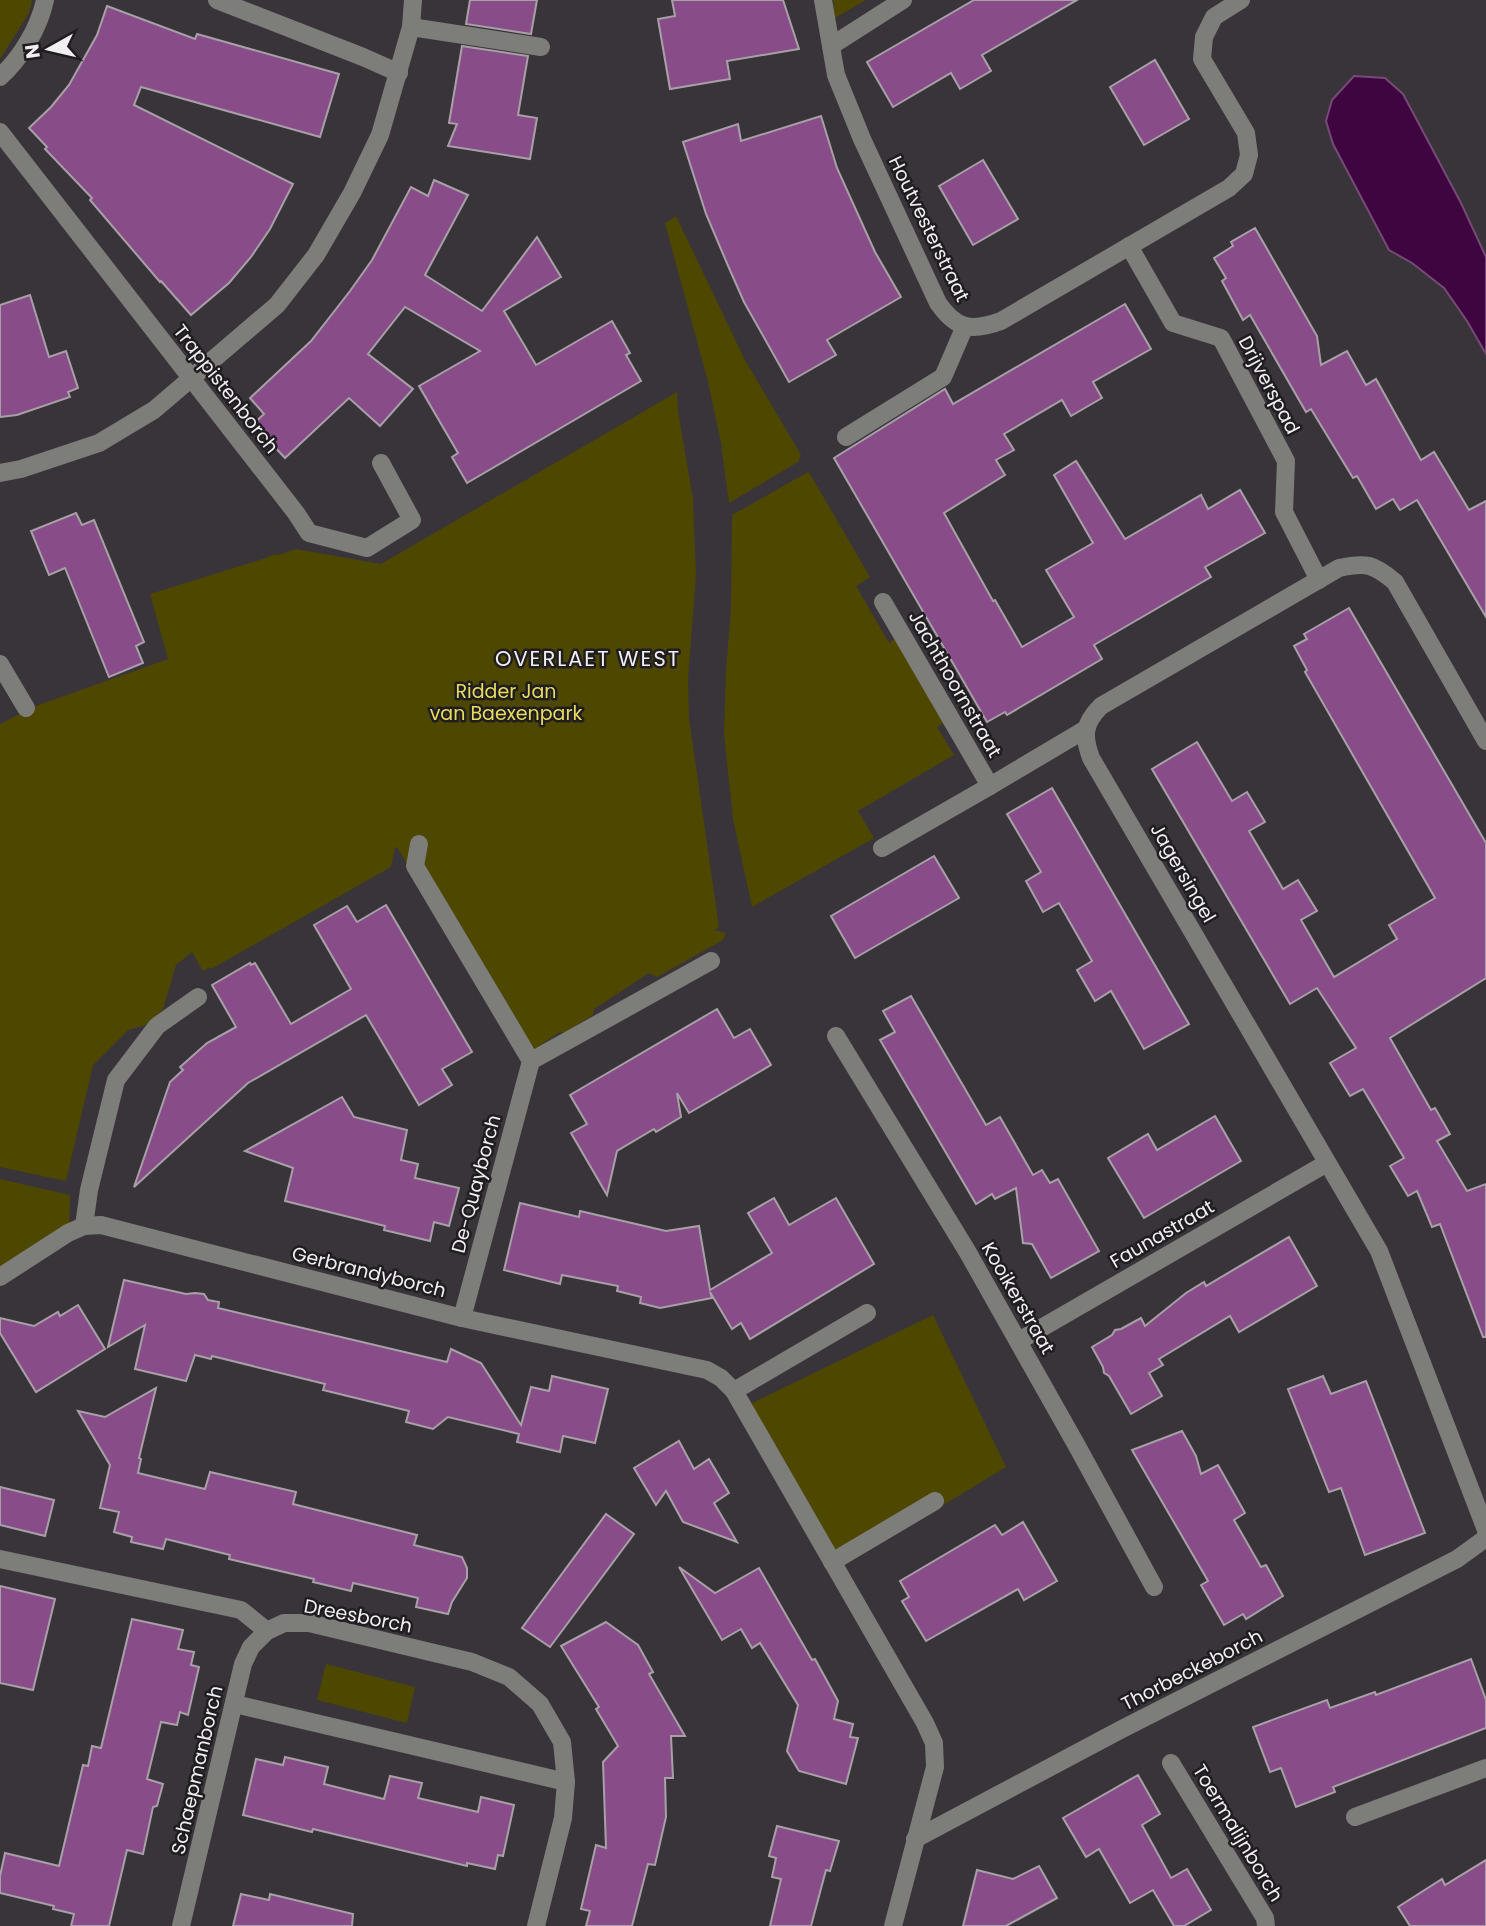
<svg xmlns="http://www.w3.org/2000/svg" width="1486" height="1926" viewBox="0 0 1486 1926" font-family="Poppins,sans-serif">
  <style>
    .green { fill: #4e4700 }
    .water { fill: #3f0541; stroke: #754b76; stroke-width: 2 }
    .building { fill: #884d88; stroke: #a7a1a7; stroke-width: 2 }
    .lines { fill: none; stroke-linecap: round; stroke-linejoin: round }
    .minor { stroke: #7d7d7a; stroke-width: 18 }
    .labels { text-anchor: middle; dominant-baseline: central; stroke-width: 5; stroke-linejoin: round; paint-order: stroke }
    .street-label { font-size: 19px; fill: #f2eff2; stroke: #1f1d1f }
    .park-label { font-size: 19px; fill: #e8db60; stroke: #1f1d1f }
    .neighbourhood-label { font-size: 21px; letter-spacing: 2px; fill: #f2eff2; stroke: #1f1d1f }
  </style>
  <rect width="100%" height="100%" fill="#393439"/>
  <g class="green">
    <path d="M 0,0 L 32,0 L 29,13 L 0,59 Z"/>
    <path d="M 833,0 L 866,0 L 835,18 Z"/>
    <path d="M 676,216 L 745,360 L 801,455 L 798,462 L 729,503 L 721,443 L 708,382 L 665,223 Z"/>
    <path d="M 677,392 L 678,411 L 693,499 L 696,575 L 688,679 L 689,718 L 719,927 L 714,930 L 726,933 L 723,940 L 657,977 L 649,973 L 594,1009 L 593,1015 L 564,1033 L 560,1032 L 521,1058 L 397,847 L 395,848 L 391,867 L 211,969 L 210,967 L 203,971 L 192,952 L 176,965 L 163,1009 L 146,1025 L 128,1030 L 93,1065 L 66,1181 L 0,1167 L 0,724 L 33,707 L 168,659 L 150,594 L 266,558 L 274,554 L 278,555 L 296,549 L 381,564 Z"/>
    <path d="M 808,472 L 810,474 L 870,577 L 856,586 L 889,643 L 896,638 L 945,722 L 937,727 L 954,755 L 858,811 L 874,838 L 752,907 L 733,819 L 724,734 L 726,670 L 731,608 L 732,515 Z"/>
    <path d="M 0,1179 L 70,1195 L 69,1232 L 0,1274 Z"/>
    <path d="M 933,1315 L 1006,1467 L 833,1572 L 746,1406 Z"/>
    <path d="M 326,1664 L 415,1687 L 407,1723 L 317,1700 Z"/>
  </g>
  <path class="water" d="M 1354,76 L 1385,78 L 1403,94 L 1461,203 L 1486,257 L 1486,354 L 1467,321 L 1444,288 L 1412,263 L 1389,250 L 1333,144 L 1326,121 L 1332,100 Z"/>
  <g class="building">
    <path d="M 470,0 L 537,0 L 531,34 L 466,24 Z"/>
    <path d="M 672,0 L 783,0 L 799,49 L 727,61 L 730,79 L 670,89 L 658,19 L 675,16 Z"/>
    <path d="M 974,0 L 1077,0 L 982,55 L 991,71 L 960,89 L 951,73 L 893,107 L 867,62 Z"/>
    <path d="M 107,6 L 195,39 L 197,34 L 339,74 L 320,137 L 141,87 L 134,105 L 293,184 L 270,229 L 251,257 L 229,283 L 191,315 L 161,281 L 160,282 L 90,200 L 92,198 L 45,149 L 47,147 L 29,128 L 51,107 L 69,85 L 97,35 Z"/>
    <path d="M 462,46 L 528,56 L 518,115 L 537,118 L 530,159 L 448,146 L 457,124 L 449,123 Z"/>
    <path d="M 1155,60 L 1189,119 L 1144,145 L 1110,87 Z"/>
    <path d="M 821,116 L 837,168 L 875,252 L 901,297 L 827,340 L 836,355 L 789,382 L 744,302 L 729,268 L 706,214 L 683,142 L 738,124 L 741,141 Z"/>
    <path d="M 983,160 L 1018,219 L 973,245 L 939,186 Z"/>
    <path d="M 434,180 L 468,195 L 425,275 L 482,311 L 537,237 L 561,277 L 504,311 L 536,365 L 612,321 L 630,353 L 626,355 L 641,381 L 467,483 L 452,457 L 458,453 L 419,386 L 480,351 L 405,307 L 368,354 L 413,389 L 380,426 L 349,398 L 285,458 L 253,424 L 264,414 L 250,398 L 311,341 L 350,291 L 372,260 L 411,187 L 428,196 Z"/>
    <path d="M 1255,228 L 1317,336 L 1321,365 L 1347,351 L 1366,385 L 1376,379 L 1421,460 L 1434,452 L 1469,510 L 1486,501 L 1486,617 L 1417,500 L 1400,510 L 1393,499 L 1376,509 L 1357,476 L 1353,478 L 1311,409 L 1306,412 L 1250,315 L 1243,320 L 1222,281 L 1226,278 L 1214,258 L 1233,246 L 1231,242 Z"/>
    <path d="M 30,295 L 49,357 L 66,351 L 78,388 L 68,392 L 70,397 L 17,415 L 0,417 L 0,305 Z"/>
    <path d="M 1125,304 L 1151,349 L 1093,382 L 1102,398 L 1071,416 L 1062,400 L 1004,434 L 1014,450 L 996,460 L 1005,475 L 944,513 L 993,601 L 995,600 L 1022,647 L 1074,617 L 1046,570 L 1093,543 L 1054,475 L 1076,461 L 1125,539 L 1201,495 L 1208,509 L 1240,490 L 1265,533 L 1205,567 L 1211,577 L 1094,645 L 1102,659 L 1007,715 L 1005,712 L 987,722 L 834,458 L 945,389 L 953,404 Z"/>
    <path d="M 76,513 L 82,525 L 94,520 L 144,642 L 136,646 L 143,663 L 109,677 L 65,568 L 49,575 L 31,531 Z"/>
    <path d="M 1349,608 L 1486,843 L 1486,978 L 1390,1038 L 1431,1110 L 1435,1108 L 1450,1134 L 1437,1141 L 1467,1191 L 1486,1184 L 1486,1337 L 1483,1337 L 1440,1224 L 1432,1227 L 1417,1191 L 1408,1196 L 1390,1166 L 1404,1158 L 1363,1089 L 1350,1096 L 1330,1063 L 1356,1048 L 1317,988 L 1290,1004 L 1152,769 L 1197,742 L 1232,801 L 1247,792 L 1265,822 L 1249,831 L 1283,889 L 1298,880 L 1317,911 L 1301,920 L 1334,977 L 1397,939 L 1389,925 L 1435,898 L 1305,672 L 1307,670 L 1294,646 L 1307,639 L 1304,634 Z"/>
    <path d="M 1052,788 L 1189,1024 L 1144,1049 L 1111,991 L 1095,1001 L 1077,970 L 1092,961 L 1059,903 L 1043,912 L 1026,881 L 1041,872 L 1007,814 Z"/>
    <path d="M 934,856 L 959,898 L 855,958 L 831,916 Z"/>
    <path d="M 386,905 L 472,1052 L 442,1069 L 452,1085 L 419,1105 L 366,1015 L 248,1083 L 134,1187 L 170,1082 L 183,1070 L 180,1067 L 207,1043 L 236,1027 L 212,985 L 250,963 L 251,965 L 255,963 L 291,1024 L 351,989 L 314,925 L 347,906 L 357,922 Z"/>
    <path d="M 911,996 L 986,1125 L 1000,1117 L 1033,1175 L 1042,1170 L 1050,1183 L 1058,1179 L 1099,1251 L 1051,1278 L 1032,1244 L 1023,1243 L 1016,1188 L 995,1199 L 992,1194 L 976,1204 L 880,1040 L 895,1032 L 883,1011 Z"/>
    <path d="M 717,1009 L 734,1038 L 750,1029 L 771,1065 L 689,1113 L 677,1093 L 681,1117 L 656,1132 L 654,1129 L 617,1151 L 607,1195 L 571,1133 L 587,1124 L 570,1095 Z"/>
    <path d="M 342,1097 L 354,1117 L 407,1130 L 401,1160 L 418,1164 L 415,1178 L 459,1188 L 449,1226 L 434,1222 L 430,1241 L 384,1230 L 385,1226 L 285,1201 L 293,1168 L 245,1151 Z"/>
    <path d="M 1215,1116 L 1241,1161 L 1144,1218 L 1108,1158 L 1148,1134 L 1157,1150 Z"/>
    <path d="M 774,1198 L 789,1225 L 836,1198 L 874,1264 L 750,1339 L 741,1323 L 732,1329 L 710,1292 L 712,1298 L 660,1308 L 640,1303 L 641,1297 L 617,1291 L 618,1286 L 562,1275 L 560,1284 L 504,1270 L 520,1203 L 579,1217 L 580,1211 L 666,1231 L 699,1226 L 710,1290 L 772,1253 L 748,1213 Z"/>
    <path d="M 1289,1237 L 1317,1286 L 1239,1332 L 1230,1316 L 1159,1359 L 1163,1365 L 1149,1373 L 1162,1396 L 1131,1414 L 1109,1376 L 1104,1373 L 1103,1367 L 1092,1347 L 1112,1335 L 1115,1330 L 1121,1329 L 1141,1318 L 1145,1326 L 1186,1293 L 1204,1282 L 1206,1286 Z"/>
    <path d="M 124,1280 L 186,1294 L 195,1293 L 204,1294 L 208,1300 L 219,1302 L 218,1308 L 447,1362 L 451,1349 L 481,1363 L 521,1425 L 531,1387 L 549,1391 L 552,1376 L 608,1389 L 595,1443 L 563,1436 L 560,1452 L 517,1442 L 519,1434 L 448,1417 L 433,1429 L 406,1422 L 409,1411 L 323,1390 L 325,1384 L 212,1356 L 211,1359 L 195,1355 L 186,1381 L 135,1369 L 145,1325 L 108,1347 Z"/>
    <path d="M 78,1305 L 105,1349 L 36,1392 L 0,1333 L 0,1318 L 34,1326 L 58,1312 L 60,1316 Z"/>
    <path d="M 1323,1376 L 1331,1394 L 1366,1381 L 1425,1533 L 1365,1555 L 1341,1488 L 1329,1492 L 1288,1389 Z"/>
    <path d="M 156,1388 L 139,1458 L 141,1459 L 138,1473 L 205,1489 L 210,1472 L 296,1492 L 293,1504 L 417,1535 L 414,1545 L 462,1557 L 467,1568 L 467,1578 L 452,1602 L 448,1614 L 416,1607 L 418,1598 L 353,1583 L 351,1591 L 313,1582 L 314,1579 L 229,1559 L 230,1555 L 166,1539 L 163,1549 L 131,1542 L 132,1537 L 114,1532 L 119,1512 L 100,1508 L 110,1465 L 78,1411 L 105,1417 Z"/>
    <path d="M 1182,1431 L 1196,1456 L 1201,1474 L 1218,1465 L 1245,1513 L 1234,1520 L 1261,1567 L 1266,1565 L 1283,1596 L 1246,1619 L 1243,1614 L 1224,1625 L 1201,1585 L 1208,1581 L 1132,1450 Z"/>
    <path d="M 679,1441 L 694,1469 L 709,1459 L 729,1493 L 714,1503 L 737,1542 L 683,1522 L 666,1491 L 656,1505 L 634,1468 Z"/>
    <path d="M 0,1487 L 54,1500 L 45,1536 L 0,1525 Z"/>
    <path d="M 606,1514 L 634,1534 L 550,1647 L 522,1628 Z"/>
    <path d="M 1023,1522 L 1057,1581 L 1024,1600 L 1018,1589 L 926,1641 L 902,1601 L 909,1597 L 900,1581 L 995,1525 L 1002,1535 Z"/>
    <path d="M 679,1567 L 715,1593 L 759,1568 L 812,1660 L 815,1659 L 838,1701 L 834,1719 L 853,1724 L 850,1737 L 858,1738 L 846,1784 L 799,1771 L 787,1751 L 798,1705 L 760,1643 L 752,1648 L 741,1629 L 722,1640 Z"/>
    <path d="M 0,1586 L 55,1599 L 33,1690 L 0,1683 Z"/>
    <path d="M 132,1619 L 183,1630 L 178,1649 L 194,1652 L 191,1665 L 199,1667 L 188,1715 L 180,1712 L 177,1725 L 161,1722 L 147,1779 L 163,1784 L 157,1806 L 153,1807 L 143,1854 L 127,1850 L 109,1926 L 71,1926 L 74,1914 L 53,1909 L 54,1906 L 0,1893 L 0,1876 L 5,1853 L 59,1866 L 83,1765 L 88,1766 L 92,1746 L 101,1748 Z"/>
    <path d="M 606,1622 L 638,1645 L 653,1672 L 649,1674 L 685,1736 L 671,1736 L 673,1778 L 665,1778 L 666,1817 L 655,1865 L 648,1864 L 632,1926 L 586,1926 L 590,1911 L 581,1909 L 596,1845 L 606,1848 L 603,1762 L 618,1746 L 596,1709 L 599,1707 L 561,1646 Z"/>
    <path d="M 1471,1659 L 1486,1700 L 1486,1728 L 1333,1787 L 1335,1792 L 1296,1807 L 1281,1768 L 1270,1772 L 1253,1727 L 1327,1700 L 1330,1708 L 1375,1692 L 1376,1695 Z"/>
    <path d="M 285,1757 L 328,1767 L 324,1784 L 384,1799 L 390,1776 L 422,1783 L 418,1798 L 478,1812 L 481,1797 L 514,1805 L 503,1856 L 498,1855 L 495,1869 L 467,1863 L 467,1866 L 313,1829 L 312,1832 L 243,1815 L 256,1759 L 283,1765 Z"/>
    <path d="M 1138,1775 L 1160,1814 L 1142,1825 L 1171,1878 L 1187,1869 L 1211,1910 L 1184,1926 L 1174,1926 L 1153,1890 L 1130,1903 L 1099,1849 L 1086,1857 L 1063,1818 Z"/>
    <path d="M 777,1826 L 839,1841 L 830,1871 L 826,1870 L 811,1926 L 770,1926 L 781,1879 L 772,1877 L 776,1858 L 769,1856 Z"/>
    <path d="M 1486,1860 L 1486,1926 L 1410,1926 L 1398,1907 L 1442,1879 L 1445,1885 Z"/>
    <path d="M 1039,1866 L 1057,1898 L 1006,1926 L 963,1926 L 977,1870 L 1013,1879 Z"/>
    <path d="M 241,1894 L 269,1900 L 270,1894 L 353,1914 L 352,1926 L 233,1926 Z"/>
  </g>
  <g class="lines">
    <g class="minor">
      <path d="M 217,0 L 363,57 L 399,73"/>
      <path d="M 823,0 L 836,75 L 862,139 L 938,303 C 956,329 971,332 1001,321 L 1229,188 L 1244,174 L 1249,155 L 1246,133 L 1202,59 L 1204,37 L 1214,17 L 1241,0"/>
      <path d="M 411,27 L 541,47"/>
      <path d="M 831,46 L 903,0"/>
      <path d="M 0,77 C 21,58 39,28 45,0"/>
      <path d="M 0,132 L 296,513 L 309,533 L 367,548 L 412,520 L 381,463"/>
      <path d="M 1129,246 L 1173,323 L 1221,338 L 1286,461 L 1284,512 L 1319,580"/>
      <path d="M 846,437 L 943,377 L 965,326"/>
      <path d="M 0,473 L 21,469 L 99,443 L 154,410 L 277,305 L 316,255 L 352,193 L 380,135 L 411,27 L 413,0"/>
      <path d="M 883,602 L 990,786"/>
      <path d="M 0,664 L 26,708"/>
      <path d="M 1486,741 L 1395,582 C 1374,564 1366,562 1339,568 L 1101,706 C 1083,724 1083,736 1091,758 L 1379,1251 L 1486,1530"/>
      <path d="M 419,844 L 415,866 L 531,1061"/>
      <path d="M 882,848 L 990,786 L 1086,729"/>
      <path d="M 836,1036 L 967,1251 L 1077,1446 L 1154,1587"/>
      <path d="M 84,1226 L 89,1190 L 116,1080 L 157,1026 L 198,997"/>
      <path d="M 0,1277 L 68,1233 L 84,1226 L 101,1225 L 462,1318 L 707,1370 L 721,1378 L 734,1391 L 925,1723 L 934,1743 L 935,1767 L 893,1926"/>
      <path d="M 462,1318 L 531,1061 L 711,961"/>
      <path d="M 1019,1341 L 1327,1163"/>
      <path d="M 734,1391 L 867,1313"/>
      <path d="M 0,1559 L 241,1610 L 267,1631 L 284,1623 L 309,1623 L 472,1662 L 509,1677 L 540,1704 L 562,1742 L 566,1782 L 563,1818 L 536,1926"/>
      <path d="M 832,1562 L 935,1501"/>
      <path d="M 235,1704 L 566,1782"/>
      <path d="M 1171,1763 L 1265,1918 L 1266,1926"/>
      <path d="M 1355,1817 L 1486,1768"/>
      <path d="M 915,1839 L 1122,1729 L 1457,1559 L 1486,1538"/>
      <path d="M 181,1926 L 243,1664 L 251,1647 L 267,1631"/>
    </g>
  </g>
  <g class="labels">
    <g class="street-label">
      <text transform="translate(929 229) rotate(64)">Houtvesterstraat</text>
      <text transform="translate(1269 385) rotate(62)">Drijverspad</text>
      <text transform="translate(226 389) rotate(52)">Trappistenborch</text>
      <text transform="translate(955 684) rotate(60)">Jachthoornstraat</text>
      <text transform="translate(1183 873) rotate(60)">Jagersingel</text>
      <text transform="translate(476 1184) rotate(-75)">De-Quayborch</text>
      <text transform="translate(1162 1234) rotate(-30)">Faunastraat</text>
      <text transform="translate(369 1272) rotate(14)">Gerbrandyborch</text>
      <text transform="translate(1018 1298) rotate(60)">Kooikerstraat</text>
      <text transform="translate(358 1616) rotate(11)">Dreesborch</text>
      <text transform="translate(1192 1670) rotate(-27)">Thorbeckeborch</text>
      <text transform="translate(197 1770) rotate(-77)">Schaepmanborch</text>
      <text transform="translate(1238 1833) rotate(59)">Toermalijnborch</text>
    </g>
    <g class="park-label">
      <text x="506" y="691">Ridder Jan<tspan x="506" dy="22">van Baexenpark</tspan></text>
    </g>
    <g class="neighbourhood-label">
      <text x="588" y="658">OVERLAET WEST</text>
    </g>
  </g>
  <g transform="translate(49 49) rotate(262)" stroke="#1f1d1f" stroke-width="5" paint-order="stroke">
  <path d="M0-5L12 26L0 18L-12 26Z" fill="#f2eff2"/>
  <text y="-10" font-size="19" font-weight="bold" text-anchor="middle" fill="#f2eff2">N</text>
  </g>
</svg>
